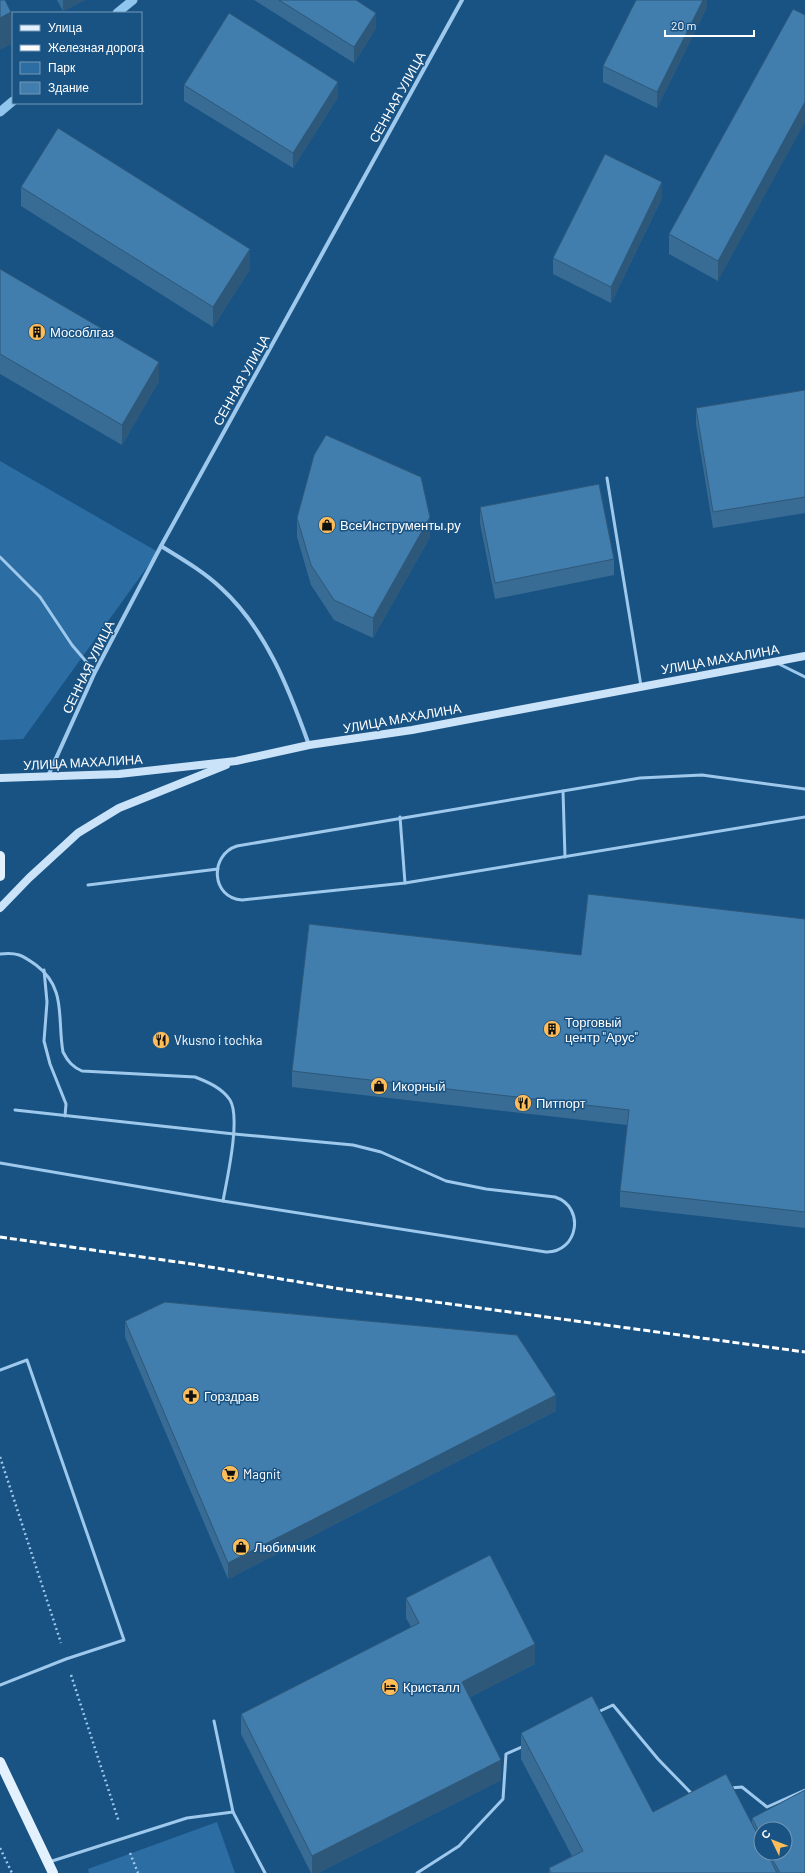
<svg xmlns="http://www.w3.org/2000/svg" width="805" height="1873" viewBox="0 0 805 1873" font-family="Barlow,sans-serif">
  <style>
    .green { fill: #2c6da3 }
    .lines { fill: none; stroke-linecap: round; stroke-linejoin: round }
    .stream { stroke: #90c6ee; stroke-width: 9 }
    .path { stroke: #9ec9ec; stroke-width: 2.5; stroke-dasharray: 2 3; stroke-linecap: butt }
    .lane { stroke: #9ec9ec; stroke-width: 3 }
    .street { stroke: #9ec9ec; stroke-width: 4 }
    .secondary { stroke: #cae3f9; stroke-width: 8 }
    .primary { stroke: #e3f1ff; stroke-width: 10 }
    .rail { stroke: #fff; stroke-width: 3; stroke-dasharray: 7 3; stroke-linecap: butt }
    .wall { fill: #386c95; fill-rule: evenodd }
    .shaded-wall { fill: #2e5879 }
    .building { fill: #417dad; stroke: #2e5879 }
    .labels { text-anchor: middle; dominant-baseline: central; stroke-width: 3; stroke-linejoin: round; paint-order: stroke }
    .street-label { font-size: 13px; fill: #fff; stroke: #195384 }
    .poi-label { font-size: 13px; fill: #fff; stroke: #195384; text-anchor: start }
  </style>
  <rect width="100%" height="100%" fill="#195384"/>
  <g class="green">
    <path d="M 0,461 L 158,552 L 23,739 L 0,740 Z"/>
    <path d="M 217,1822 L 235,1873 L 89,1873 L 88,1869 Z"/>
  </g>
  <g class="lines">
    <g class="stream">
      <path d="M 117,13 L 133,0"/>
      <path d="M 0,112 L 13,101"/>
    </g>
    <g class="path">
      <path d="M 0,1457 L 61,1643"/>
      <path d="M 71,1675 L 119,1822"/>
      <path d="M 0,1848 L 12,1873"/>
      <path d="M 130,1853 L 138,1873"/>
    </g>
    <g class="lane">
      <path d="M 607,478 L 641,686"/>
      <path d="M 0,557 L 40,597 L 72,645 L 95,672"/>
      <path d="M 777,663 L 805,677"/>
      <path d="M 805,789 L 702,775 L 640,778 L 237,846 C 209,855 211,898 242,900 L 405,883 L 805,817"/>
      <path d="M 563,791 L 565,857"/>
      <path d="M 400,817 L 405,883"/>
      <path d="M 88,885 L 218,869"/>
      <path d="M 0,954 C 17,952 22,955 36,965 C 67,988 57,1019 63,1052 C 68,1062 73,1067 82,1071 L 195,1077 C 208,1082 222,1088 230,1100 C 241,1118 227,1179 223,1201"/>
      <path d="M 44,970 L 47,1002 L 44,1041 L 50,1064 L 66,1104 L 65,1116"/>
      <path d="M 0,1163 L 223,1201 L 546,1252 C 578,1253 586,1207 555,1197 L 486,1189 L 446,1181 L 381,1152 L 353,1145 L 234,1134 L 15,1110"/>
      <path d="M 0,1370 L 27,1360 L 124,1640 L 66,1659 L 0,1685"/>
      <path d="M 598,1712 L 613,1705 L 658,1759 L 692,1794"/>
      <path d="M 214,1721 L 233,1812"/>
      <path d="M 730,1788 L 742,1787 L 767,1807 L 805,1790"/>
      <path d="M 49,1862 L 187,1818 L 233,1812 L 265,1873"/>
      <path d="M 417,1873 L 459,1846 L 503,1799 L 506,1754 L 524,1746"/>
    </g>
    <g class="street">
      <path d="M 161,546 C 182,559 203,571 221,588 C 266,629 289,689 309,745"/>
      <path d="M 48,776 L 95,672 L 161,546 L 462,0"/>
    </g>
    <g class="secondary">
      <path d="M 0,778 L 119,774 L 236,761 L 309,745 L 412,730 L 805,656"/>
      <path d="M 0,908 L 29,878 L 78,833 L 119,808 L 226,765"/>
    </g>
    <g class="primary">
      <path d="M 0,856 L 0,876"/>
      <path d="M 0,1762 L 53,1873"/>
    </g>
    <path class="rail" d="M 0,1237 L 192,1264 L 347,1290 L 805,1352"/>
  </g>
  <g class="wall">
    <path d="M 57,0 L 85,0 L 63,11 Z"/>
    <path d="M 254,0 L 356,0 L 376,28 L 354,63 Z"/>
    <path d="M 707,0 L 707,7 L 657,108 L 603,82 L 603,66 Z"/>
    <path d="M 793,9 L 718,281 L 669,254 L 669,234 Z"/>
    <path d="M 184,85 L 338,97 L 293,168 L 184,101 Z"/>
    <path d="M 21,187 L 250,269 L 213,327 L 21,206 Z"/>
    <path d="M 662,198 L 611,303 L 553,274 L 553,258 Z"/>
    <path d="M 0,269 L 159,381 L 122,445 L 0,374 Z"/>
    <path d="M 805,390 L 805,513 L 713,528 L 696,424 L 696,408 Z"/>
    <path d="M 480,507 L 614,559 L 614,575 L 495,599 L 480,523 Z"/>
    <path d="M 297,518 L 430,537 L 373,638 L 334,620 L 311,585 L 297,537 Z"/>
    <path d="M 805,919 L 805,1228 L 620,1207 L 620,1191 L 627,1125 L 292,1087 L 292,1071 L 581,955 Z"/>
    <path d="M 125,1321 L 556,1411 L 228,1579 L 125,1337 Z"/>
    <path d="M 406,1598 L 535,1664 L 470,1697 L 501,1780 L 318,1873 L 311,1873 L 241,1734 L 241,1714 L 411,1627 L 406,1618 Z"/>
    <path d="M 521,1733 L 653,1812 L 752,1823 L 752,1818 L 805,1873 L 549,1873 L 549,1868 L 572,1856 L 521,1759 ZM 761,1829 L 785,1853 L 761,1853 Z"/>
  </g>
  <g class="shaded-wall">
    <path d="M 63,0 L 85,0 L 63,11 Z"/>
    <path d="M 703,0 L 707,0 L 707,7 L 657,108 L 657,92 Z"/>
    <path d="M 11,12 L 11,44 L 0,50 L 0,18 Z"/>
    <path d="M 376,13 L 376,28 L 354,63 L 354,47 Z"/>
    <path d="M 338,82 L 338,97 L 293,168 L 293,153 Z"/>
    <path d="M 805,102 L 805,122 L 718,281 L 718,261 Z"/>
    <path d="M 662,182 L 662,198 L 611,303 L 611,287 Z"/>
    <path d="M 250,249 L 250,269 L 213,327 L 213,307 Z"/>
    <path d="M 159,362 L 159,381 L 122,445 L 122,425 Z"/>
    <path d="M 430,517 L 430,537 L 373,638 L 373,618 Z"/>
    <path d="M 556,1395 L 556,1411 L 228,1579 L 228,1563 Z"/>
    <path d="M 535,1644 L 535,1664 L 462,1701 L 462,1682 Z"/>
    <path d="M 501,1760 L 501,1780 L 318,1873 L 312,1873 L 312,1856 Z"/>
  </g>
  <g class="building">
    <path d="M 0,0 L 5,0 L 11,12 L 0,18 Z"/>
    <path d="M 279,0 L 356,0 L 376,13 L 354,47 Z"/>
    <path d="M 636,0 L 703,0 L 657,92 L 603,66 Z"/>
    <path d="M 793,9 L 805,15 L 805,102 L 718,261 L 669,234 Z"/>
    <path d="M 229,13 L 338,82 L 293,153 L 184,85 Z"/>
    <path d="M 58,128 L 250,249 L 213,307 L 21,187 Z"/>
    <path d="M 605,154 L 662,182 L 611,287 L 553,258 Z"/>
    <path d="M 0,269 L 159,362 L 122,425 L 0,354 Z"/>
    <path d="M 805,390 L 805,497 L 713,512 L 696,408 Z"/>
    <path d="M 326,435 L 421,477 L 430,517 L 373,618 L 334,600 L 311,565 L 297,518 L 314,455 Z"/>
    <path d="M 599,484 L 614,559 L 495,583 L 480,507 Z"/>
    <path d="M 588,894 L 805,919 L 805,1212 L 620,1191 L 629,1110 L 292,1071 L 309,924 L 581,955 Z"/>
    <path d="M 165,1302 L 517,1335 L 556,1395 L 228,1563 L 125,1321 Z"/>
    <path d="M 490,1555 L 535,1644 L 462,1682 L 501,1760 L 312,1856 L 241,1714 L 419,1623 L 406,1598 Z"/>
    <path d="M 592,1696 L 653,1812 L 726,1774 L 761,1841 L 761,1853 L 767,1853 L 777,1873 L 551,1873 L 549,1868 L 583,1851 L 521,1733 Z"/>
    <path d="M 805,1790 L 805,1873 L 780,1873 L 769,1853 L 785,1853 L 785,1829 L 761,1829 L 761,1836 L 752,1818 Z"/>
  </g>
  <defs>
    <symbol id="building-disc" viewBox="-11 -11 22 22"><circle r="9.5" fill="#ffbd59" stroke="#195384"/><path d="M-4-6H4V6H1V3H-1V6H-4ZM-2.5-4.3h1.7v1.8h-1.7ZM.8-4.3h1.7v1.8H.8ZM-2.5-1h1.7V.8h-1.7ZM.8-1h1.7V.8H.8Z" fill="#111"/></symbol>
    <symbol id="shop-disc" viewBox="-11 -11 22 22"><circle r="9.5" fill="#ffbd59" stroke="#195384"/><path d="M-5-2.5h2.3a2.7 3.5 0 0 1 5.4 0H5L5.5 6h-11ZM-1.5-2.5h3a1.5 2.3 0 0 0-3 0Z" fill="#111"/></symbol>
    <symbol id="restaurant-disc" viewBox="-11 -11 22 22"><circle r="9.5" fill="#ffbd59" stroke="#195384"/><path d="M-5-6h1v4h1v-4h1v4h1v-4h1v5L-1.5 .5V6h-2V.5L-5-1ZM5-6V6H3V1.5H1.5Q1.5-4 5-6Z" fill="#111"/></symbol>
    <symbol id="pharmacy-disc" viewBox="-11 -11 22 22"><circle r="9.5" fill="#ffbd59" stroke="#195384"/><path d="M-2-6h4v4h4v4h-4v4h-4v-4h-4v-4h4Z" fill="#111"/></symbol>
    <symbol id="supermarket-disc" viewBox="-11 -11 22 22"><circle r="9.5" fill="#ffbd59" stroke="#195384"/><path d="M-6-5.5h2.5l.6 2H6L4.5 2H-2.5L-4.4-4H-6ZM-1.5 3.2a1.3 1.3 0 1 0 .1 0ZM3 3.2a1.3 1.3 0 1 0 .1 0Z" fill="#111"/></symbol>
    <symbol id="hotel-disc" viewBox="-11 -11 22 22"><circle r="9.5" fill="#ffbd59" stroke="#195384"/><path d="M-6-4.5h1.5V1H6V5H4.5V3h-9V5H-6ZM-4 0a1.8 1.8 0 1 1 3.6 0ZM.5 0V-2.5h3Q6-2.5 6 0Z" fill="#111"/></symbol>
  </defs>
  <g fill-rule="evenodd">
    <use href="#building-disc" x="27" y="322" width="20" height="20"/>
    <use href="#shop-disc" x="317" y="515" width="20" height="20"/>
    <use href="#building-disc" x="542" y="1019" width="20" height="20"/>
    <use href="#restaurant-disc" x="151" y="1030" width="20" height="20"/>
    <use href="#shop-disc" x="369" y="1076" width="20" height="20"/>
    <use href="#restaurant-disc" x="513" y="1093" width="20" height="20"/>
    <use href="#pharmacy-disc" x="181" y="1386" width="20" height="20"/>
    <use href="#supermarket-disc" x="220" y="1464" width="20" height="20"/>
    <use href="#shop-disc" x="231" y="1537" width="20" height="20"/>
    <use href="#hotel-disc" x="380" y="1677" width="20" height="20"/>
  </g>
  <g class="labels">
    <g class="street-label">
      <text transform="translate(397 97) rotate(-61)">СЕННАЯ УЛИЦА</text>
      <text transform="translate(241 380) rotate(-61)">СЕННАЯ УЛИЦА</text>
      <text transform="translate(720 659) rotate(-10)">УЛИЦА МАХАЛИНА</text>
      <text transform="translate(88 667) rotate(-64)">СЕННАЯ УЛИЦА</text>
      <text transform="translate(402 718) rotate(-10)">УЛИЦА МАХАЛИНА</text>
      <text transform="translate(83 762) rotate(-3)">УЛИЦА МАХАЛИНА</text>
    </g>
    <g class="poi-label">
      <text x="50" y="332">Мособлгаз</text>
      <text x="340" y="525">ВсеИнструменты.ру</text>
      <text x="565" y="1022">Торговый<tspan x="565" dy="15">центр "Арус"</tspan></text>
      <text x="174" y="1040">Vkusno i tochka</text>
      <text x="392" y="1086">Икорный</text>
      <text x="536" y="1103">Питпорт</text>
      <text x="204" y="1396">Горздрав</text>
      <text x="243" y="1474">Magnit</text>
      <text x="254" y="1547">Любимчик</text>
      <text x="403" y="1687">Кристалл</text>
    </g>
  </g>
  <rect x="12" y="12" width="130" height="92" fill="#195384" stroke="#7598b5"/>
  <rect x="20" y="25" width="20" height="6" fill="#e3f1ff" stroke="#7598b5"/>
  <text x="48" y="32" font-size="12" fill="#ffffff">Улица</text>
  <rect x="20" y="45" width="20" height="6" fill="#ffffff" stroke="#7598b5"/>
  <text x="48" y="52" font-size="12" fill="#ffffff">Железная дорога</text>
  <rect x="20" y="62" width="20" height="12" fill="#2c6da3" stroke="#7598b5"/>
  <text x="48" y="72" font-size="12" fill="#ffffff">Парк</text>
  <rect x="20" y="82" width="20" height="12" fill="#417dad" stroke="#7598b5"/>
  <text x="48" y="92" font-size="12" fill="#ffffff">Здание</text>
  <g transform="translate(773 1841) rotate(313)"><circle r="19" fill="#195384" stroke="#7598b5"/>
  <path d="M0-3L7 15L0 10L-7 15Z" fill="#ffbd59"/>
  <text y="-6" font-size="11" font-weight="bold" text-anchor="middle" fill="#ffffff">С</text>
  </g>
  <path d="M665 30v6h89v-6" fill="none" stroke="#ffffff" stroke-width="2"/>
  <text x="671" y="30" font-size="12" fill="#ffffff" stroke="#195384" stroke-width="3" paint-order="stroke">20 m</text>
</svg>
